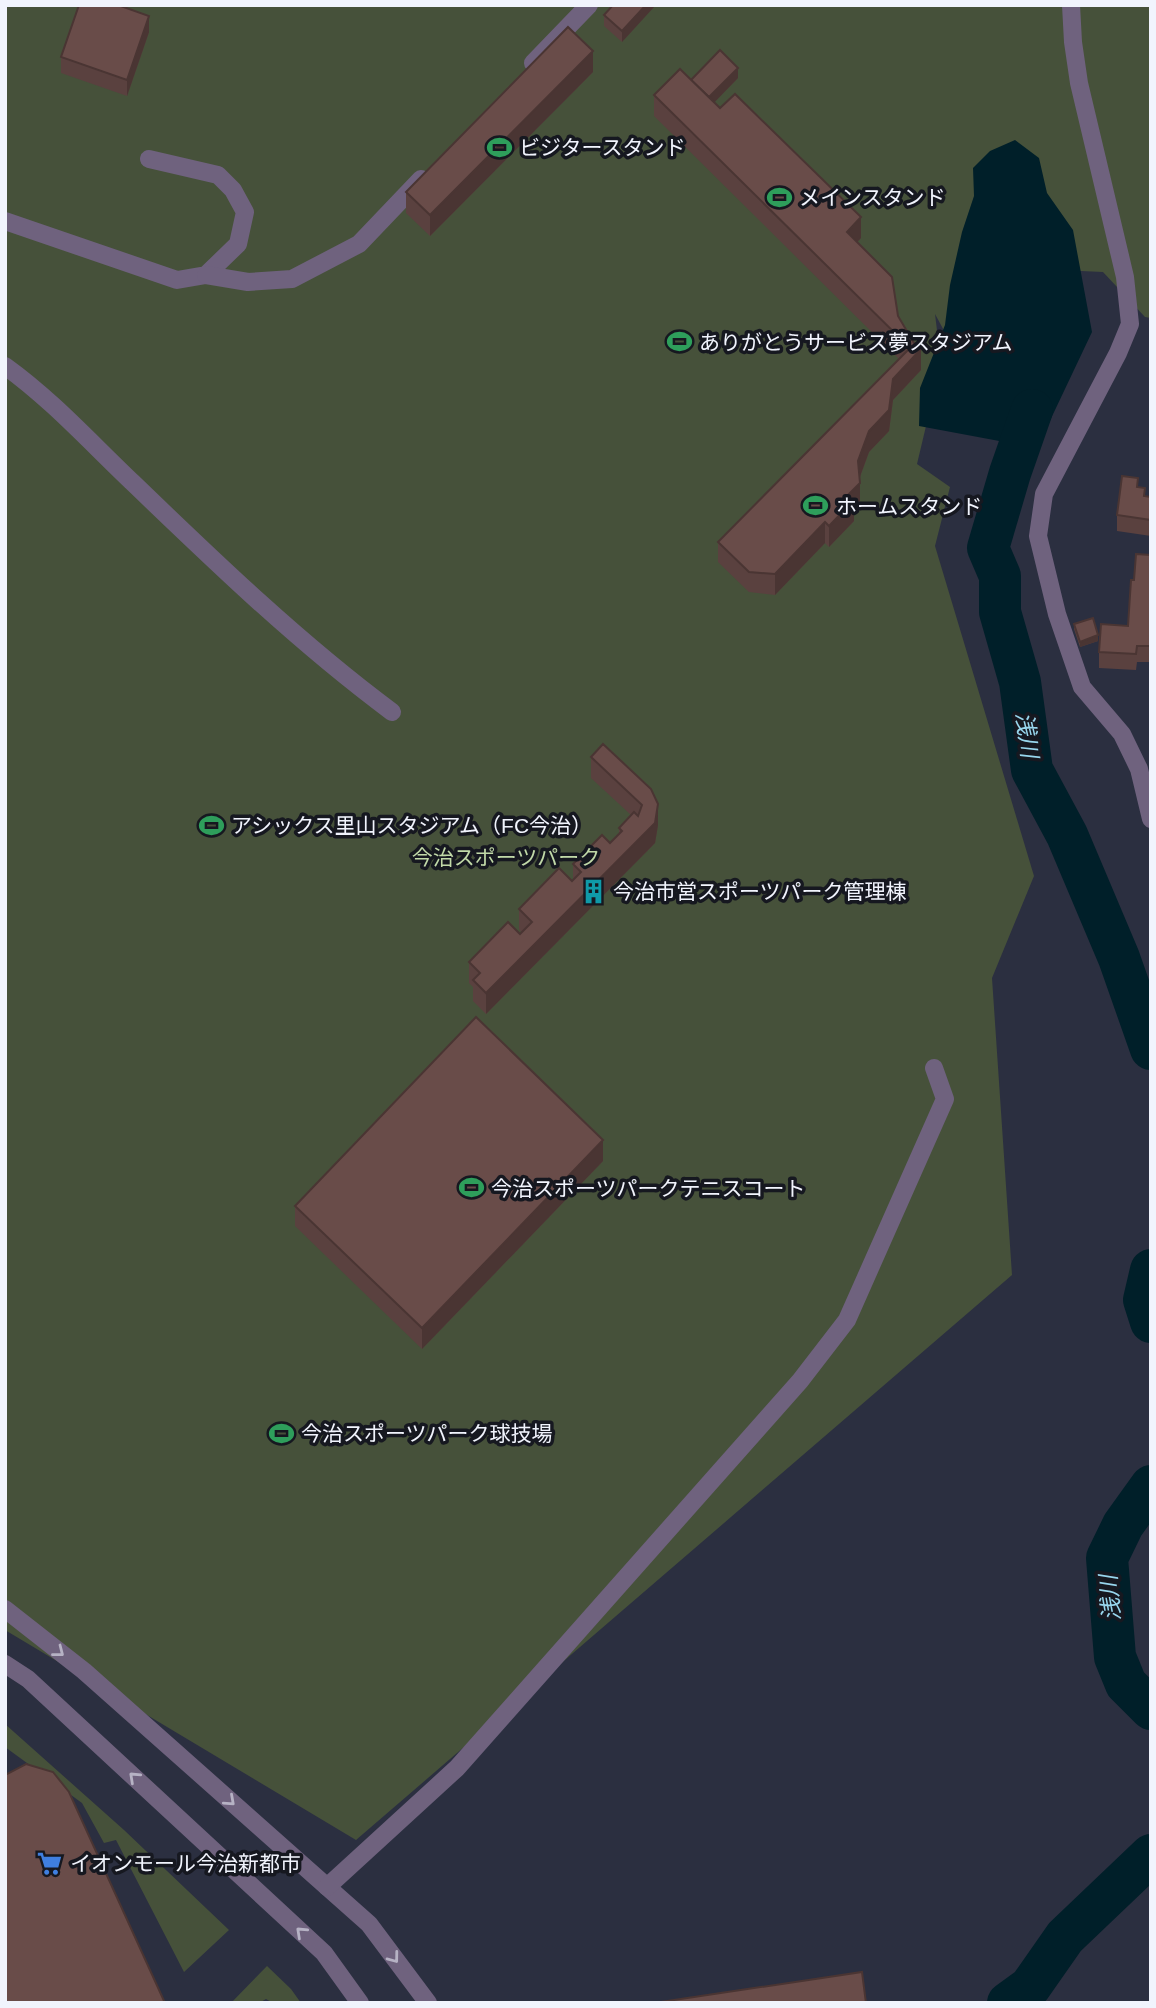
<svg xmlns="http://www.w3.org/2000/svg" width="1156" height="2008" viewBox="0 0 1156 2008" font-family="Arial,'Noto Sans JP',sans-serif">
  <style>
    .green { fill: #46513a }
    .water { fill: #001f29 }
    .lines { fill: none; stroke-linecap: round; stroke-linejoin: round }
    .river { stroke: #001f29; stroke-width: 42 }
    .minor { stroke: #6f627e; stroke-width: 18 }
    .wall { fill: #5a413f }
    .shaded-wall { fill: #4a3533 }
    .building { fill: #694c49; stroke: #4a3533; stroke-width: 2 }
    .oneway { stroke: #b6b2c4 }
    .labels { text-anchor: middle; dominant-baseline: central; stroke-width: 7; stroke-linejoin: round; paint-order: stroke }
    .poi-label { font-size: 21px; fill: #f1f4fd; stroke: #161820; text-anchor: start }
    .park-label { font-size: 21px; fill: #c1d9a8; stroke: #161820 }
    .water-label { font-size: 23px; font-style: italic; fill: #98d6ed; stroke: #161820 }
  </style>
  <rect width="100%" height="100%" fill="#2b2f40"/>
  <g class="green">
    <path d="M 5,5 L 1151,5 L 1151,318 L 1145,317 L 1103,272 L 1059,270 L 974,386 L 935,314 L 941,363 L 917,464 L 950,487 L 935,546 L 1034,876 L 992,978 L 1012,1275 L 356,1840 L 5,1630 Z"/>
    <path d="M 5,1724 L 124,1830 L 229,1930 L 184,1972 L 116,1840 L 104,1843 L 82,1803 L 5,1747 Z"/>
    <path d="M 267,1966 L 291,1989 L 301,2003 L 273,2003 L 266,1999 L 259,2003 L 231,2003 Z"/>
  </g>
  <path class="water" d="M 1015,140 L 1039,158 L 1047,193 L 1073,230 L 1092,332 L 1037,448 L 919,426 L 920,388 L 945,325 L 950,285 L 962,232 L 974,196 L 973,168 L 990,151 Z"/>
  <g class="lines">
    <g class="river">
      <path d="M 1032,410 L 1010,473 L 988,548 L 1000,576 L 1000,612 L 1020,682 L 1032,770 L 1067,835 L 1119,958 L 1151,1049"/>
      <path d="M 1151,1270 L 1144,1300 L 1151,1322"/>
      <path d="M 1151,1486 L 1123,1525 L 1107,1558 L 1115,1657 L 1126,1684 L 1151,1709"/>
      <path d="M 1008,2003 L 1030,1987 L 1065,1937 L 1151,1855"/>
    </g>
    <g class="minor">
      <path d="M 1071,5 L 1073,42 L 1079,83 L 1125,277 L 1130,324 L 1118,353 L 1044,494 L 1038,536 L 1057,614 L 1082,687 L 1122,734 L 1139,769 L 1151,819"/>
      <path d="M 533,63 L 589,5"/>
      <path d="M 5,221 L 177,280 L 206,275 L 238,244 L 245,212 L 233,190 L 218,175 L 149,159"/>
      <path d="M 206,275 L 248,282 L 292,279 L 359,244 L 421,179"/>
      <path d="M 5,366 C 51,399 90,442 131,481 C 214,561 299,643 392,712"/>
      <path d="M 5,1609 L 84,1671 L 369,1924 L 428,2003"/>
      <path d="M 5,1664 L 28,1679 L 324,1953 L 360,2003"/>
      <path d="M 327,1887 L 457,1768 L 800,1381 L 847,1320 L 945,1099 L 934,1068"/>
    </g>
  </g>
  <g class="wall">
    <path d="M 655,5 L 622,42 L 604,26 L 604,15 Z"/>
    <path d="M 149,32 L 127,96 L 61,73 L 61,57 Z"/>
    <path d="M 593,72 L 430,236 L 406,213 L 406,192 Z"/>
    <path d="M 738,78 L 714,102 L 861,238 L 857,242 L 898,316 L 921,370 L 893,400 L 889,431 L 869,452 L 860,477 L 860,503 L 854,511 L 854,521 L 829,547 L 825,543 L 775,595 L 749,592 L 718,562 L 718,542 L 899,359 L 654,116 L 654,95 L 691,80 Z"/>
    <path d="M 1138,487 L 1145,496 L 1151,497 L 1151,536 L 1117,531 L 1117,515 Z"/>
    <path d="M 1151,555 L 1151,662 L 1137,662 L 1136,670 L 1099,668 L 1099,652 L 1128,626 L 1134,580 Z"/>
    <path d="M 1074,624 L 1098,641 L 1080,647 L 1074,629 Z"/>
    <path d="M 603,744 L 658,825 L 655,843 L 486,1014 L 473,1001 L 473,987 L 469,983 L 469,962 L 520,934 L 521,932 L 519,929 L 519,909 L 572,881 L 573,880 L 573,864 L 610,843 L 619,835 L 619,828 L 631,815 L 591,778 L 591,757 Z"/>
    <path d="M 603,1161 L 422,1349 L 295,1226 L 295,1206 Z"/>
  </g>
  <g class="shaded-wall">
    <path d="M 646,5 L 655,5 L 655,6 L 622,42 L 622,31 Z"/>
    <path d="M 149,16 L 149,32 L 127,96 L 127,80 Z"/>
    <path d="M 593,51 L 593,72 L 430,236 L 430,215 Z"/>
    <path d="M 738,68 L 738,78 L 707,110 L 707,99 Z"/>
    <path d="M 861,217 L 861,238 L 847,253 L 847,232 Z"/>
    <path d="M 921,349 L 921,370 L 893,400 L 889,431 L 869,452 L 858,482 L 858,461 L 869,431 L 893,379 Z"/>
    <path d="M 860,483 L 860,503 L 854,511 L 854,521 L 829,547 L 829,526 L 848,495 Z"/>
    <path d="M 825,522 L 825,543 L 775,595 L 775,574 Z"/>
    <path d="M 1098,635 L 1098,641 L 1080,647 L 1080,642 Z"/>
    <path d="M 658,804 L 658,825 L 655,843 L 486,1014 L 486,993 Z"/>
    <path d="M 603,1140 L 603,1161 L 422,1349 L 422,1328 Z"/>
  </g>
  <g class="building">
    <path d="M 79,5 L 118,5 L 149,16 L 127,80 L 61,57 Z"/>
    <path d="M 613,5 L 646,5 L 622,31 L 604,15 Z"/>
    <path d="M 568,27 L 593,51 L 430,215 L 406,192 Z"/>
    <path d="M 720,50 L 738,68 L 709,97 L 691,80 Z"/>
    <path d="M 680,69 L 720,108 L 735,94 L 861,217 L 847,232 L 892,277 L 898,316 L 914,343 L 921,349 L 893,379 L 889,410 L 869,431 L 858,461 L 860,483 L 848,495 L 854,500 L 829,526 L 825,522 L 775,574 L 749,572 L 718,542 L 910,348 L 654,95 Z"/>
    <path d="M 1122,476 L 1138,478 L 1137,487 L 1145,488 L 1144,496 L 1151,497 L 1151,520 L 1117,515 Z"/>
    <path d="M 1136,554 L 1151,555 L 1151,646 L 1137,646 L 1136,654 L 1099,652 L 1101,624 L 1128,626 L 1131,580 L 1134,580 Z"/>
    <path d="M 1093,618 L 1098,635 L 1080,642 L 1074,624 Z"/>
    <path d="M 603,744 L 651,789 L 658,804 L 655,823 L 486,993 L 473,980 L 480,973 L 469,962 L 508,922 L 520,934 L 532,922 L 519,909 L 559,868 L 572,881 L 581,872 L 573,864 L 602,835 L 610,843 L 622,831 L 619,828 L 634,812 L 638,816 L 642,805 L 591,757 Z"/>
    <path d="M 476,1017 L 603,1140 L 422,1328 L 295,1206 Z"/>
    <path d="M 26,1764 L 53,1772 L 69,1792 L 165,2003 L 5,2003 L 5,1775 Z"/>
    <path d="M 862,1972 L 866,2003 L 654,2003 Z"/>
  </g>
  <defs><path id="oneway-chevron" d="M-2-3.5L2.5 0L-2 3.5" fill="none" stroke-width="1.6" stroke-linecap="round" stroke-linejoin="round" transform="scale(1.75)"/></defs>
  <g class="oneway">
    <use href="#oneway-chevron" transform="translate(59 1652) rotate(38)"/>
    <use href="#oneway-chevron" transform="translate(134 1777) rotate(-137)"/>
    <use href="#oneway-chevron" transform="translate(230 1801) rotate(42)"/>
    <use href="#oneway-chevron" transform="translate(301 1932) rotate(-137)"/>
    <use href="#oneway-chevron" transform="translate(394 1958) rotate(53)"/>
  </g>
  <defs>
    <symbol id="stadium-bare" viewBox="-9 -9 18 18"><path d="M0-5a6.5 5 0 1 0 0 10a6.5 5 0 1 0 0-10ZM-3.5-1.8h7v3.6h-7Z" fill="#2e9e5b" stroke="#161820" stroke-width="2.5" paint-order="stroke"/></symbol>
    <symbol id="building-bare" viewBox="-9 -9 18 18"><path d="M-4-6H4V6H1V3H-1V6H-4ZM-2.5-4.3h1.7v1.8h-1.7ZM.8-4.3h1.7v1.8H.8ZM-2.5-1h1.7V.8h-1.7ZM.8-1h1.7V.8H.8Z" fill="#0f9aa8" stroke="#161820" stroke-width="2.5" paint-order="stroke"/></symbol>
    <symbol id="supermarket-bare" viewBox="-9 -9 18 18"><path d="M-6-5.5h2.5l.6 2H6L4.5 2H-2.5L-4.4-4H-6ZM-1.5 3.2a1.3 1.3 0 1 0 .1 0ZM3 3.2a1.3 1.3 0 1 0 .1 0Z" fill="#3f7fe0" stroke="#161820" stroke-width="2.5" paint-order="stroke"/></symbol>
  </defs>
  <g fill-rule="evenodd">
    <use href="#stadium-bare" x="482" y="130" width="35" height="35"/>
    <use href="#stadium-bare" x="762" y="180" width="35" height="35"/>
    <use href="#stadium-bare" x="662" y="324" width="35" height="35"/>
    <use href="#stadium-bare" x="798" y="488" width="35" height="35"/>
    <use href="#stadium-bare" x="194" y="808" width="35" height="35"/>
    <use href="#building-bare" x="576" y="874" width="35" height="35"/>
    <use href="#stadium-bare" x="454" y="1170" width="35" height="35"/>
    <use href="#stadium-bare" x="264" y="1416" width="35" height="35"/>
    <use href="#supermarket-bare" x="32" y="1846" width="35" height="35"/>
  </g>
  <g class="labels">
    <g class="poi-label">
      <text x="519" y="147">ビジタースタンド</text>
      <text x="799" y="197">メインスタンド</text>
      <text x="699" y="342">ありがとうサービス夢スタジアム</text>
      <text x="836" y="506">ホームスタンド</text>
      <text x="231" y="825">アシックス里山スタジアム（FC今治）</text>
      <text x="613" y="891">今治市営スポーツパーク管理棟</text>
      <text x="491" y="1188">今治スポーツパークテニスコート</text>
      <text x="301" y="1433">今治スポーツパーク球技場</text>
      <text x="70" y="1863">イオンモール今治新都市</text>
    </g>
    <g class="park-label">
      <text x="506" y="857">今治スポーツパーク</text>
    </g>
    <g class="water-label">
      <text transform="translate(1027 735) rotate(82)">浅川</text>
      <text transform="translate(1110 1598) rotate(-95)">浅川</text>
    </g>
  </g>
  <rect width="1156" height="2008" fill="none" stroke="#f1f4fd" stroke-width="14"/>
</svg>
